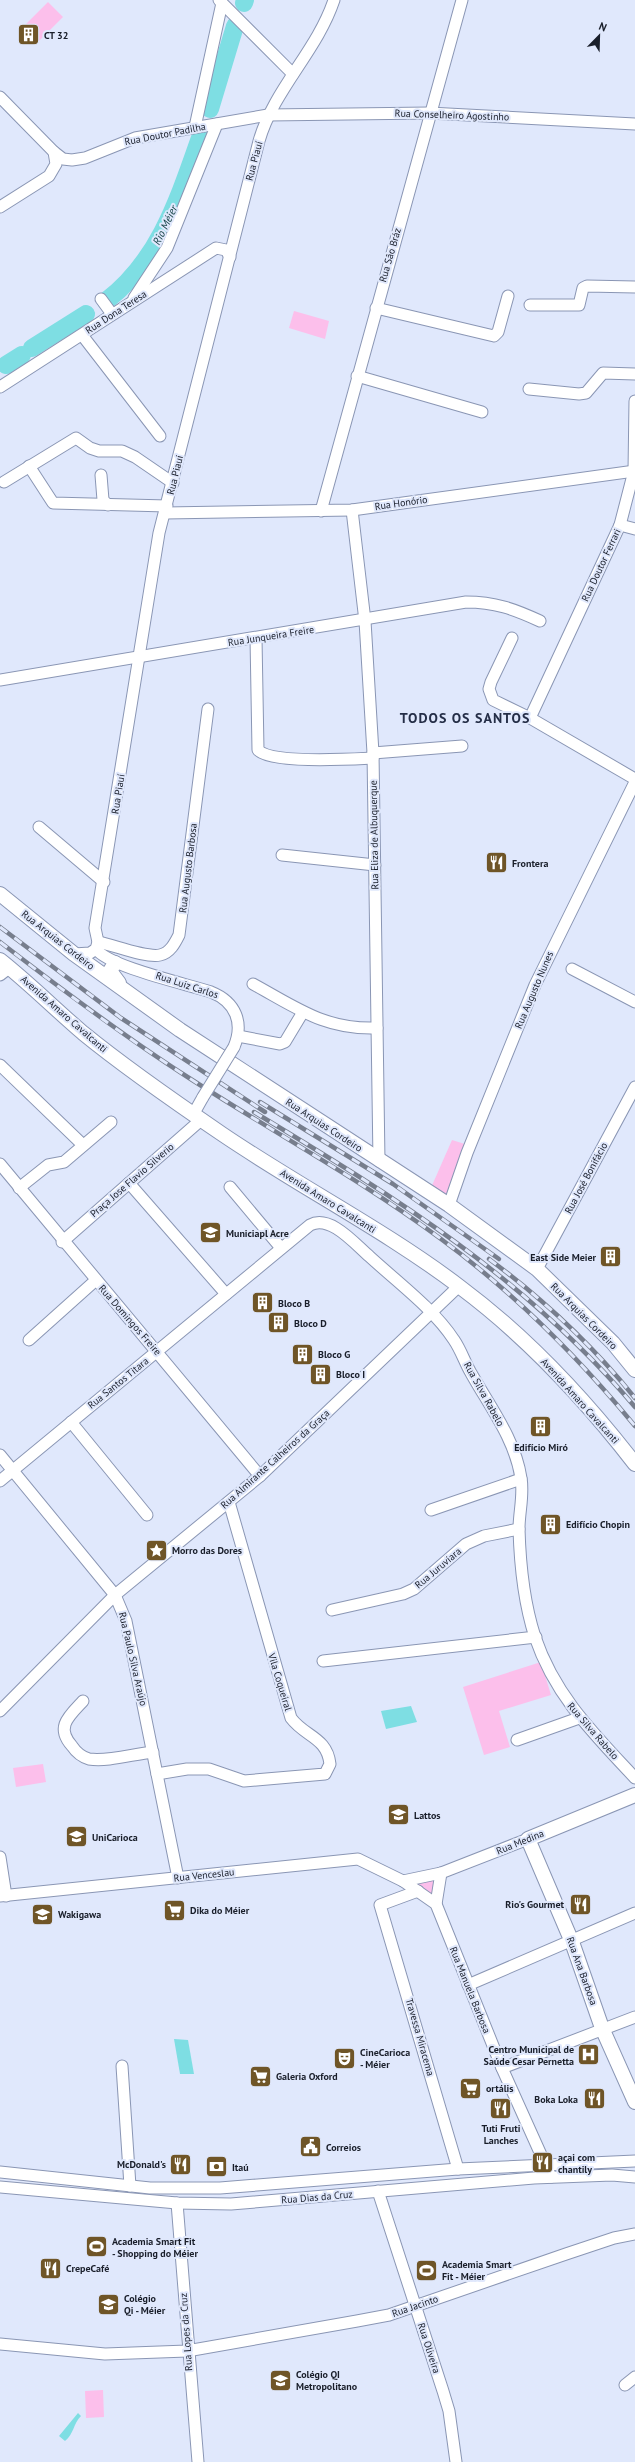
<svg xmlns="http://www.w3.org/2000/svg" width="635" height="2462" viewBox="0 0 635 2462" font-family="'PT Sans',sans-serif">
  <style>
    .green { fill: #fcbfeb }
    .water { fill: #7edee3 }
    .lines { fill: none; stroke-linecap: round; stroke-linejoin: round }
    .river { stroke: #7edee3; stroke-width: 18 }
    .minor-casing { stroke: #8a96b4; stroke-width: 13 }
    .major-casing { stroke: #8a96b4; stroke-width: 16 }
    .minor { stroke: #fff; stroke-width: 11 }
    .major { stroke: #fff; stroke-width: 14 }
    .rail-casing { stroke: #777e8d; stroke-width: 4.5 }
    .rail { stroke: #e0e8fc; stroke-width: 3; stroke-dasharray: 9; stroke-linecap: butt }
    .minor-bridge-casing { stroke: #8a96b4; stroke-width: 13; stroke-linecap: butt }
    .minor-bridge { stroke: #fff; stroke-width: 11 }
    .labels { text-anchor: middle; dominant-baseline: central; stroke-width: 4; stroke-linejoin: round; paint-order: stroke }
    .poi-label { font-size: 10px; font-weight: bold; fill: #191e2a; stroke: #e0e8fc; text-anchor: start }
    .street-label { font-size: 10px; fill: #191e2a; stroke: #e0e8fc }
    .water-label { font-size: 11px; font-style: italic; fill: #103e40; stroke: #e0e8fc }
    .district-label { font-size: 14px; font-weight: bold; letter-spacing: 1px; fill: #252e47; stroke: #e0e8fc }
  </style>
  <rect width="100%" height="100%" fill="#e0e8fc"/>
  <g class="green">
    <path d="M 48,2 L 63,17 L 39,41 L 24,26 Z"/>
    <path d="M 294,311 L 329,321 L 325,339 L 289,328 Z"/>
    <path d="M 452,1140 L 468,1145 L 447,1200 L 430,1190 Z"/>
    <path d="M 541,1662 L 551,1695 L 499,1711 L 510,1747 L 484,1755 L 463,1687 Z"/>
    <path d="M 43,1764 L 46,1782 L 16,1787 L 13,1768 Z"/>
    <path d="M 435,1880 L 433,1897 L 412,1884 Z"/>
    <path d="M 103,2390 L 104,2417 L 86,2418 L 85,2391 Z"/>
  </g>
  <g class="water">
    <path d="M 411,1706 L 417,1722 L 386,1729 L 381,1711 Z"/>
    <path d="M 174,2039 L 188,2040 L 194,2074 L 180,2074 Z"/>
    <path d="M 78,2413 L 81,2416 C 73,2424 74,2434 65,2441 L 59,2436 Z"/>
  </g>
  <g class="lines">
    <g class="river">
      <path d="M 244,3 L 245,0"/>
      <path d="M 210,109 L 235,26"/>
      <path d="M 106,301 C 160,260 179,197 201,135"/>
      <path d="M 32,348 L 86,314"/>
      <path d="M 6,365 L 22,355"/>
    </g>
    <defs>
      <g id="minor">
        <path d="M 219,0 L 293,74"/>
        <path d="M 0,97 L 54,152 L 63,159 L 72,160 L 85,158 L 135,138 L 268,115 L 429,113 L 635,124"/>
        <path d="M 195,127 L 222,3"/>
        <path d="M 0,207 L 49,176 L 56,164 L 54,152"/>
        <path d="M 134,298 L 167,248 L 217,124"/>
        <path d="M 101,299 L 112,314"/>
        <path d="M 530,305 L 579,305 L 583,288 L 587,286 L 635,287"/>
        <path d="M 376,308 L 494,336 L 498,332 L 508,296"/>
        <path d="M 82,335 L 160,436"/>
        <path d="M 357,376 L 482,412"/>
        <path d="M 0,387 L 216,248 L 226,250 L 230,257"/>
        <path d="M 529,389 L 579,394 L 586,393 L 603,373 L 635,374"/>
        <path d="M 29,466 L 53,503 L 167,506"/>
        <path d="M 101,475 L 103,500 L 108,505"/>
        <path d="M 4,482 L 76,438 L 90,448 L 99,451 L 122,451 L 135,457 L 173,483"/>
        <path d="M 352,510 L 365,621 L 373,753 L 379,1161"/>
        <path d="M 321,511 L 462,0"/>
        <path d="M 165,513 L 352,510 L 635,471"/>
        <path d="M 620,525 L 635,529"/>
        <path d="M 256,638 L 258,750 C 272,764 352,759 373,758"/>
        <path d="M 512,638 L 491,682 L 489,689 L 493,700 L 530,718 L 635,779"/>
        <path d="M 0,680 L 466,602 C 495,602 514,609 540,621"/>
        <path d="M 530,718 L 620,525 L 634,471 L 635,401"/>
        <path d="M 373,753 L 462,746"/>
        <path d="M 39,827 L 104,882"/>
        <path d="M 282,855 L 375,865"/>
        <path d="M 98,942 C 114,945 145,958 160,955 C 170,953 175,943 179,935 L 208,709"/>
        <path d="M 96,949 C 109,967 187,984 211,992 C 236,1002 244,1023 234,1047"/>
        <path d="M 74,954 L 90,953 L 96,949 L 98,942 L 95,928 L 159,533 L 259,141 C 274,89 317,51 334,0"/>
        <path d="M 572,969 L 635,1002"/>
        <path d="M 0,975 L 9,968"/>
        <path d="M 253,984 C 297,1008 325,1030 377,1028"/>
        <path d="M 238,1036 L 280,1044 L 285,1042 L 303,1012"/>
        <path d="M 0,1065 L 83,1145"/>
        <path d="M 194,1113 L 203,1097"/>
        <path d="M 0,1164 L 260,1476"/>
        <path d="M 129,1183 L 226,1294"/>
        <path d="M 230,1187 L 281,1248"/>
        <path d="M 19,1188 L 48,1165 L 64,1162 L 111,1122"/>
        <path d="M 449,1205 L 467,1153 L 535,985 L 635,782"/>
        <path d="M 62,1242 L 202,1119"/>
        <path d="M 537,1269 L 635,1087"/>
        <path d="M 29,1340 L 96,1280"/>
        <path d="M 71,1422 L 147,1515"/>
        <path d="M 0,1455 L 115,1595 L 126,1621 L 178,1878"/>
        <path d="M 0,1481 L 310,1225 C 330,1214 355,1244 369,1256 C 396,1281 434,1309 454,1340 C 461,1350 465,1363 471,1373 C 490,1407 515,1439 521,1478 C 524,1495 519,1512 519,1529 C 520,1565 524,1603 535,1637 C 555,1696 594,1734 635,1778"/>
        <path d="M 431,1510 L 521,1479"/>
        <path d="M 332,1610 L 403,1594 L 414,1589 L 466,1544 L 484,1536 L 519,1529"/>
        <path d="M 323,1661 L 536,1637"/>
        <path d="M 83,1701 C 69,1716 55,1727 72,1746 C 76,1752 82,1757 89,1759 C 108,1762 133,1754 153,1752"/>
        <path d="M 0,1711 L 115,1595 L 260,1476 L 459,1286"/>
        <path d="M 517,1740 L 579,1718"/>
        <path d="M 157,1774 L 187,1769 L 209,1769 L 244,1781 L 325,1774 L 330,1764 C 327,1737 305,1737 291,1718 L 229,1502"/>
        <path d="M 0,1857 L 6,1896"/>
        <path d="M 403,1881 L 441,1873 L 528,1839"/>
        <path d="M 418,1891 L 380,1905 L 458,2169"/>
        <path d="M 0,1896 L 358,1859 L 403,1881 L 436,1904 L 502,2068 L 551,2177"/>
        <path d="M 436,1904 L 441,1873"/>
        <path d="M 468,1985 L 635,1913"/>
        <path d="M 122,2066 L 130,2186"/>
        <path d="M 502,2068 L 635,2017"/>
        <path d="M 0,2172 L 150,2188 L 220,2188 L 458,2169 L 635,2161"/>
        <path d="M 0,2187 L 177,2203 L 231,2204 L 534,2178 L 612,2175 L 635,2177"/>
        <path d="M 378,2191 L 443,2391 L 449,2411 L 456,2462"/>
        <path d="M 177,2203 L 198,2462"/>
        <path d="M 0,2344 L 105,2354 L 187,2351 L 357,2321 L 389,2315 L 566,2254 L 614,2238 L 635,2234"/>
        <path d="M 625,2385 L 635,2377"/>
      </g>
      <g id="major">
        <path d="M 0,894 L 74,954 L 180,1030 L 449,1205 L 537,1269 L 613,1343 L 635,1370"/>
        <path d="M 0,960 C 29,983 55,1009 83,1033 C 127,1069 175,1102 222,1134 C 300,1187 385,1230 460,1287 C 527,1337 584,1398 635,1464"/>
        <path d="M 115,963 L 110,971 L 119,983"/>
        <path d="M 635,1795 L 528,1839 L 572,1942 L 602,2028 L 635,2102"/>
      </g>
    </defs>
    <use href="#minor" class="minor-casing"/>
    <use href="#major" class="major-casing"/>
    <use href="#minor" class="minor"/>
    <use href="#major" class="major"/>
    <defs>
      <g id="rail">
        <path d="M 0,927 L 121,1018 L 265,1112"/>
        <path d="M 0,942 C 61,989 122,1035 186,1076 C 271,1131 360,1179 441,1239 C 513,1292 578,1357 635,1426"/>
        <path d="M 260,1102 L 393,1184 L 499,1259"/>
        <path d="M 254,1112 C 398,1199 525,1277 635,1407"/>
        <path d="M 489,1259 C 543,1299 593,1346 635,1398"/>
      </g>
    </defs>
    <use href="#rail" class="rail-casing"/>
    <use href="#rail" class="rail"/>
    <defs>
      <path id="minor-bridge" d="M 203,1097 L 234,1047"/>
    </defs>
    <use href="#minor-bridge" class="minor-bridge-casing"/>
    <use href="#minor-bridge" class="minor-bridge"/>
  </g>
  <defs>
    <symbol id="building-square" viewBox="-11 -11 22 22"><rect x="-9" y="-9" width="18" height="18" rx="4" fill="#6f5527" stroke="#e0e8fc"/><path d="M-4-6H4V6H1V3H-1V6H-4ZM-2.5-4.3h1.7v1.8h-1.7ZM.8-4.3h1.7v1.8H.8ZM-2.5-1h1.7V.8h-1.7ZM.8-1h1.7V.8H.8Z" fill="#fff"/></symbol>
    <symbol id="restaurant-square" viewBox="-11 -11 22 22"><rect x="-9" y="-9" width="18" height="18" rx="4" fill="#6f5527" stroke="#e0e8fc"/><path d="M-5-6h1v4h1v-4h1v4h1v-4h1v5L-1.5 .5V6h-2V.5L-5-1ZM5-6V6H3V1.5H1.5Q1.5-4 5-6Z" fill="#fff"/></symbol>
    <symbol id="school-square" viewBox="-11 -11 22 22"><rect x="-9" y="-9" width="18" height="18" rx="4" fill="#6f5527" stroke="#e0e8fc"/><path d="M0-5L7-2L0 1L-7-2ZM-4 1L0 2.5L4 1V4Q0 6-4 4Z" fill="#fff"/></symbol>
    <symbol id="sight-square" viewBox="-11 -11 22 22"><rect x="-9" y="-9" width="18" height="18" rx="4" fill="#6f5527" stroke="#e0e8fc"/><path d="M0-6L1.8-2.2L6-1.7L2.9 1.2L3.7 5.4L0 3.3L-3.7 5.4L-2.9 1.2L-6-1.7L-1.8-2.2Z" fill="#fff"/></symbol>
    <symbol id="university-square" viewBox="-11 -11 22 22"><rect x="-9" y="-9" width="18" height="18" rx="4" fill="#6f5527" stroke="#e0e8fc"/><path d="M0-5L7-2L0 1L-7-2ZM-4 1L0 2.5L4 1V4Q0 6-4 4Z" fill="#fff"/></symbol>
    <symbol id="supermarket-square" viewBox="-11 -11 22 22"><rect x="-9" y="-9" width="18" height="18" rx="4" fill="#6f5527" stroke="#e0e8fc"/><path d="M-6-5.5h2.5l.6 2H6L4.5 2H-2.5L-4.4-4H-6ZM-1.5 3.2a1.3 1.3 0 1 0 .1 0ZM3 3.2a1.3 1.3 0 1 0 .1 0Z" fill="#fff"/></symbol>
    <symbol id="hospital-square" viewBox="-11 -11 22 22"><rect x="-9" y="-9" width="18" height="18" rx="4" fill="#6f5527" stroke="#e0e8fc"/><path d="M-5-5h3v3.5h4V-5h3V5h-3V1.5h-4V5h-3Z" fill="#fff"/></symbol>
    <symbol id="theatre-square" viewBox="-11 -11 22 22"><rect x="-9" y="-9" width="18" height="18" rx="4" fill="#6f5527" stroke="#e0e8fc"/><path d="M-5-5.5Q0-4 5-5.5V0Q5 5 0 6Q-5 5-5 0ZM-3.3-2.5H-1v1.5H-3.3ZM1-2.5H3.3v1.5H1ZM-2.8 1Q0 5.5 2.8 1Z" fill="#fff"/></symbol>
    <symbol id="civic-square" viewBox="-11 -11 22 22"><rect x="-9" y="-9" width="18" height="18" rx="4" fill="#6f5527" stroke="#e0e8fc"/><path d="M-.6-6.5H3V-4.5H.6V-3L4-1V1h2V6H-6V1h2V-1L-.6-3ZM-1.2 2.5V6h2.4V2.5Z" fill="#fff"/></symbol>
    <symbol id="bank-square" viewBox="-11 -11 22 22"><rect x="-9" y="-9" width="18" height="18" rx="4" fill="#6f5527" stroke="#e0e8fc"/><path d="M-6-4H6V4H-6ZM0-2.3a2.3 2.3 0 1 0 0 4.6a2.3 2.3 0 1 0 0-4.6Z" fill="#fff"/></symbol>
    <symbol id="stadium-square" viewBox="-11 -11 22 22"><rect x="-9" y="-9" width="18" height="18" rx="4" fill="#6f5527" stroke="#e0e8fc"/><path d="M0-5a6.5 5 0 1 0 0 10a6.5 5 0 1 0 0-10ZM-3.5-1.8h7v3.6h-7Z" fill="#fff"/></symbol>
  </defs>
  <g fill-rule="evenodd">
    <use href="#building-square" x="16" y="22" width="25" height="25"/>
    <use href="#restaurant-square" x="484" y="850" width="25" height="25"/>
    <use href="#school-square" x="198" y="1220" width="25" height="25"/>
    <use href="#building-square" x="598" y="1244" width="25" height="25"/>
    <use href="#building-square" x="250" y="1290" width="25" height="25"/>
    <use href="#building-square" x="266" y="1310" width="25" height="25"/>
    <use href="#building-square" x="290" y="1342" width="25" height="25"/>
    <use href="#building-square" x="308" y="1362" width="25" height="25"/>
    <use href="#building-square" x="528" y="1414" width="25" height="25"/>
    <use href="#building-square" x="538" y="1512" width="25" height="25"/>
    <use href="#sight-square" x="144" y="1538" width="25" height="25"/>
    <use href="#school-square" x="386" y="1802" width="25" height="25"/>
    <use href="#university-square" x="64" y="1824" width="25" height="25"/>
    <use href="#restaurant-square" x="568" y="1892" width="25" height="25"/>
    <use href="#supermarket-square" x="162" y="1898" width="25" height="25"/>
    <use href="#school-square" x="30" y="1902" width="25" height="25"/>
    <use href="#hospital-square" x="576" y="2042" width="25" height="25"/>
    <use href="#theatre-square" x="332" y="2046" width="25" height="25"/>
    <use href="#supermarket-square" x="248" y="2064" width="25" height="25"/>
    <use href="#supermarket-square" x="458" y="2076" width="25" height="25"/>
    <use href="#restaurant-square" x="582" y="2086" width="25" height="25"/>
    <use href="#restaurant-square" x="488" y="2096" width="25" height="25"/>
    <use href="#civic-square" x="298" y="2134" width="25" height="25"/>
    <use href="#restaurant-square" x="530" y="2150" width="25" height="25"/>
    <use href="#restaurant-square" x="168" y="2152" width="25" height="25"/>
    <use href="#bank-square" x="204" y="2154" width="25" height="25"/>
    <use href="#stadium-square" x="84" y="2234" width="25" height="25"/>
    <use href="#restaurant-square" x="38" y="2256" width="25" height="25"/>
    <use href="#stadium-square" x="414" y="2258" width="25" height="25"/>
    <use href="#school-square" x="96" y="2292" width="25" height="25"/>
    <use href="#school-square" x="268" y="2368" width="25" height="25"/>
  </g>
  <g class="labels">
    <g class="poi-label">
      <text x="44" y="35">CT 32</text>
      <text x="512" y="863">Frontera</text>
      <text x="226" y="1233">Municiapl Acre</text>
      <text x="596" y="1257" text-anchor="end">East Side Meier</text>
      <text x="278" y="1303">Bloco B</text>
      <text x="294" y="1323">Bloco D</text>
      <text x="318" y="1354">Bloco G</text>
      <text x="336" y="1374">Bloco I</text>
      <text x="541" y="1447" text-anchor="middle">Edifício Miró</text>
      <text x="566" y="1524">Edifício Chopin</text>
      <text x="172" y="1550">Morro das Dores</text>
      <text x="414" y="1815">Lattos</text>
      <text x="92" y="1837">UniCarioca</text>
      <text x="564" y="1904" text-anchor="end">Rio's Gourmet</text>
      <text x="190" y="1910">Dika do Méier</text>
      <text x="58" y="1914">Wakigawa</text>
      <text x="574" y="2049" text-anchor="end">Centro Municipal de<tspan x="574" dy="12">Saúde Cesar Pernetta</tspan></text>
      <text x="360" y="2052">CineCarioca<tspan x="360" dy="12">- Méier</tspan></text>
      <text x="276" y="2076">Galeria Oxford</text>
      <text x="486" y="2088">ortális</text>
      <text x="578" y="2099" text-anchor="end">Boka Loka</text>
      <text x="501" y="2128" text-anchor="middle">Tuti Fruti<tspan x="501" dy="12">Lanches</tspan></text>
      <text x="326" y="2147">Correios</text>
      <text x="558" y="2157">açai com<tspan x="558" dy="12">chantily</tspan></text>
      <text x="166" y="2164" text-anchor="end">McDonald's</text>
      <text x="232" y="2167">Itaú</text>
      <text x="112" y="2241">Academia Smart Fit<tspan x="112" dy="12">- Shopping do Méier</tspan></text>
      <text x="442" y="2264">Academia Smart<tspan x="442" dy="12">Fit - Méier</tspan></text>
      <text x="66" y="2268">CrepeCafé</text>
      <text x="124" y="2298">Colégio<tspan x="124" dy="12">Qi - Méier</tspan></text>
      <text x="296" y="2374">Colégio QI<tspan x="296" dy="12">Metropolitano</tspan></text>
    </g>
    <g class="street-label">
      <text transform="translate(452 115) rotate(2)">Rua Conselheiro Agostinho</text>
      <text transform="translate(165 134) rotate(-11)">Rua Doutor Padilha</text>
      <text transform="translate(254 161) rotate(-75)">Rua Piauí</text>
      <text transform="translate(390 255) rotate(-74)">Rua São Bráz</text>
      <text transform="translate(116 312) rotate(-33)">Rua Dona Teresa</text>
      <text transform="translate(175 475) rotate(-76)">Rua Piauí</text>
      <text transform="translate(401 503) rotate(-8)">Rua Honório</text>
      <text transform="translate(601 565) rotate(-65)">Rua Doutor Ferrari</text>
      <text transform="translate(271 636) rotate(-9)">Rua Junqueira Freire</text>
      <text transform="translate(118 794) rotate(-81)">Rua Piauí</text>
      <text transform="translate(374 835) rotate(-91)">Rua Eliza de Albuquerque</text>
      <text transform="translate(188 868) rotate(-83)">Rua Augusto Barbosa</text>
      <text transform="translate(58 940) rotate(38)">Rua Arquias Cordeiro</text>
      <text transform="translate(187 985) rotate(18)">Rua Luiz Carlos</text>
      <text transform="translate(534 990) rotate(-67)">Rua Augusto Nunes</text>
      <text transform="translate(64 1014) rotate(41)">Avenida Amaro Cavalcanti</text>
      <text transform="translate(324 1125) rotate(33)">Rua Arquias Cordeiro</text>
      <text transform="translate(586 1178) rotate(-62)">Rua José Bonifácio</text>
      <text transform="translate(132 1180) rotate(-41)">Praça Jose Flavio Silverio</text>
      <text transform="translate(328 1201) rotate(32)">Avenida Amaro Cavalcanti</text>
      <text transform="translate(584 1316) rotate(45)">Rua Arquias Cordeiro</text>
      <text transform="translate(130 1320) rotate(49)">Rua Domingos Freire</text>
      <text transform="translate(118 1383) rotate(-39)">Rua Santos Titara</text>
      <text transform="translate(484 1394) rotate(61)">Rua Silva Rabelo</text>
      <text transform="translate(580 1401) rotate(48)">Avenida Amaro Cavalcanti</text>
      <text transform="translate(275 1459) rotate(-42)">Rua Almirante Calheiros da Graça</text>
      <text transform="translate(438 1568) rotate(-40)">Rua Juruviara</text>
      <text transform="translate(133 1659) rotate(77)">Rua Paulo Silva Araújo</text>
      <text transform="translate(280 1682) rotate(73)">Vila Coqueiral</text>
      <text transform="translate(593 1731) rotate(49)">Rua Silva Rabelo</text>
      <text transform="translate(520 1842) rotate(-22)">Rua Medina</text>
      <text transform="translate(204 1875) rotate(-6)">Rua Venceslau</text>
      <text transform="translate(582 1971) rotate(70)">Rua Ana Barbosa</text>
      <text transform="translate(470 1990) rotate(68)">Rua Manuela Barbosa</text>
      <text transform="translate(420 2037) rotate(74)">Travessa Miracema</text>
      <text transform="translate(317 2197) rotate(-5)">Rua Dias da Cruz</text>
      <text transform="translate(415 2306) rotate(-19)">Rua Jacinto</text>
      <text transform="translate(186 2332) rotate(-94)">Rua Lopes da Cruz</text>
      <text transform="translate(429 2348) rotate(72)">Rua Oliveira</text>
    </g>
    <g class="water-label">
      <text transform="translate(165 225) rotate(-64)">Rio Méier</text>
    </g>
    <g class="district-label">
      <text x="465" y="718">TODOS OS SANTOS</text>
    </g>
  </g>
  <g transform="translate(599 36) rotate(23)" stroke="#e0e8fc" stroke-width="3" paint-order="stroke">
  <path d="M0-3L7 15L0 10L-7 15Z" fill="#191e2a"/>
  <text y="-6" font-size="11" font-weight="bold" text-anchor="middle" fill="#191e2a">N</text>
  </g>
</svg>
